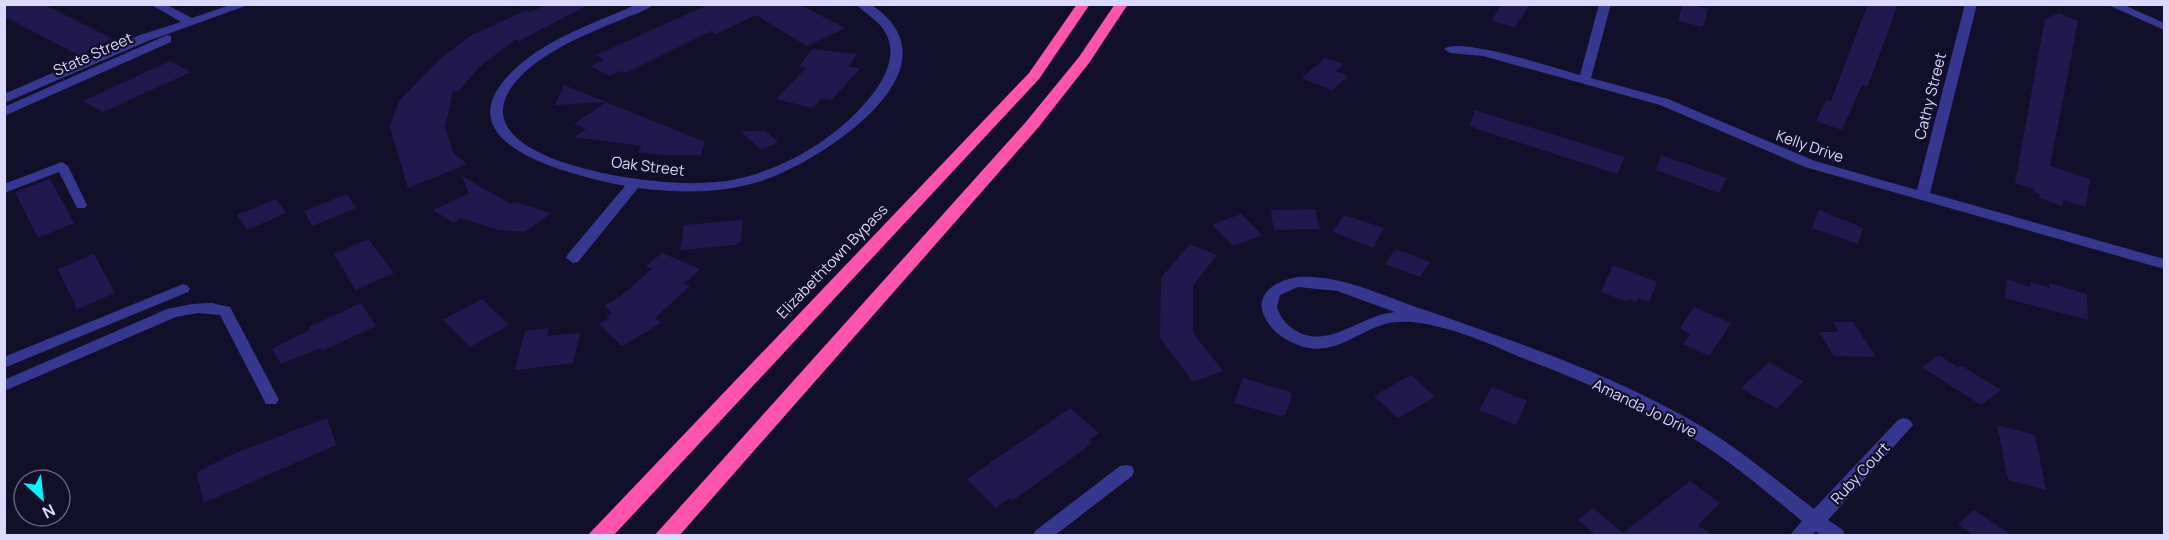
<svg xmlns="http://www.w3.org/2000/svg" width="2169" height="540" viewBox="0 0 2169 540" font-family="Manrope,sans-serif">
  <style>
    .building { fill: #21194e }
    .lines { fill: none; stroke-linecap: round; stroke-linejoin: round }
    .lane { fill: #36378e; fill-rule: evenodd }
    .street { fill: #36378e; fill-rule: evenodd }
    .highway { fill: #ff54ae; fill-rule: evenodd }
    .labels { text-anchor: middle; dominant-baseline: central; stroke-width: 4.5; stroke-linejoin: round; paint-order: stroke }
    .street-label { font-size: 15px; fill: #dcd9ff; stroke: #120f2b }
  </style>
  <rect width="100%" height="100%" fill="#120f2b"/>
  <g class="building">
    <path d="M 4,4 L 43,4 L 113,39 L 78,55 L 4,16 Z"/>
    <path d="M 549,4 L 590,4 L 519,41 L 516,39 L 478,68 L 459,91 L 453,91 L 445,127 L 453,153 L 467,164 L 408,188 L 390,127 L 399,101 L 440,59 L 470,36 L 527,10 L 530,12 Z"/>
    <path d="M 710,4 L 798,4 L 845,28 L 807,46 L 756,15 L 716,34 L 711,31 L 626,73 L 621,71 L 610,76 L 591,66 L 604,60 L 596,55 Z"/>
    <path d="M 1502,4 L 1530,4 L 1515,27 L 1491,21 Z"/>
    <path d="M 1683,4 L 1708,9 L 1703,27 L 1678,21 Z"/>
    <path d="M 1868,4 L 1898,4 L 1870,80 L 1867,87 L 1862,85 L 1842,130 L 1816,121 L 1826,100 L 1831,101 Z"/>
    <path d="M 2059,13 L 2078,21 L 2050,166 L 2090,179 L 2086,207 L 2063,200 L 2062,206 L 2039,198 L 2040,194 L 2034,192 L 2034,189 L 2015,183 L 2045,19 Z"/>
    <path d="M 812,49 L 857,54 L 848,67 L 861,68 L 831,100 L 822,98 L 813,108 L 776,99 L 806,68 L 799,67 Z"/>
    <path d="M 1325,58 L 1343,64 L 1336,71 L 1348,76 L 1332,90 L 1302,78 Z"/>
    <path d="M 170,61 L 191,72 L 103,112 L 83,101 Z"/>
    <path d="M 564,85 L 606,102 L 555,105 Z"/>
    <path d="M 606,102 L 705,142 L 701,155 L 663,155 L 638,152 L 642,146 L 574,137 L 586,129 L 574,124 Z"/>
    <path d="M 1475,110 L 1558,136 L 1625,157 L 1617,174 L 1477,129 L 1470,125 Z"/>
    <path d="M 740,131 L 765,131 L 778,142 L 761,150 Z"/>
    <path d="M 1661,155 L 1727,178 L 1719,193 L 1656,170 Z"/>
    <path d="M 462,176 L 511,204 L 514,202 L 551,213 L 525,232 L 499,230 L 461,218 L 454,223 L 433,210 L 469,194 Z"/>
    <path d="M 50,179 L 74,223 L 38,238 L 15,192 Z"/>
    <path d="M 347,194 L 356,208 L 312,226 L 304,211 Z"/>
    <path d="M 276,199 L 286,213 L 247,230 L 237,215 Z"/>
    <path d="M 1315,209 L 1320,229 L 1274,230 L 1271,212 L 1273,210 Z"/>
    <path d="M 1819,210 L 1863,228 L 1858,244 L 1812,228 Z"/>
    <path d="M 1241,214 L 1262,235 L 1233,246 L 1212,225 Z"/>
    <path d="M 1344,215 L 1384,228 L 1373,248 L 1333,232 Z"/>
    <path d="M 743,220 L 741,241 L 735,245 L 680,250 L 684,225 Z"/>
    <path d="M 368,239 L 394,273 L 356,290 L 334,254 Z"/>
    <path d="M 1190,244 L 1217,255 L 1193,285 L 1193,333 L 1223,371 L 1193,382 L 1160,338 L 1161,278 Z"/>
    <path d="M 1395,249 L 1430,262 L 1420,277 L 1385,264 Z"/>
    <path d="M 662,253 L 700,269 L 684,284 L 690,286 L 655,318 L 661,323 L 622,346 L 599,324 L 609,318 L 606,316 L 612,313 L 604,306 L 622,295 L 652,269 L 646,266 Z"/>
    <path d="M 94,254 L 115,293 L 77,309 L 58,269 Z"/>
    <path d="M 1613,265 L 1657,282 L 1649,302 L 1638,298 L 1636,302 L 1628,299 L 1627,302 L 1601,292 Z"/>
    <path d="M 2007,279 L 2030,287 L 2031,282 L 2050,288 L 2049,283 L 2087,294 L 2088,320 L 2005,298 Z"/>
    <path d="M 482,299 L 509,325 L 470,347 L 443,320 Z"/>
    <path d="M 361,303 L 376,326 L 322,351 L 320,348 L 281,364 L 272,349 L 310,330 L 309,327 Z"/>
    <path d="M 1694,307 L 1731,323 L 1709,356 L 1683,344 L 1690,335 L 1680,328 Z"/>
    <path d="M 1833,322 L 1853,322 L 1876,357 L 1834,356 L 1819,332 L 1839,332 Z"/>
    <path d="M 549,328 L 547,336 L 580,333 L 573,363 L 515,370 L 525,331 Z"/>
    <path d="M 1939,355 L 1957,367 L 1962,366 L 2001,390 L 1981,405 L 1922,367 Z"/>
    <path d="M 1769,362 L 1803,381 L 1777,409 L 1741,388 Z"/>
    <path d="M 1411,375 L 1435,397 L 1398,418 L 1374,396 Z"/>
    <path d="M 1243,378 L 1290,392 L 1292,395 L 1285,415 L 1280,416 L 1234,403 Z"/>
    <path d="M 1492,387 L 1527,401 L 1516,425 L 1479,410 Z"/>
    <path d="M 1070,408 L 1099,433 L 1088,441 L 1091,443 L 1083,450 L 1012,501 L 1009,498 L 996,508 L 967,479 Z"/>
    <path d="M 327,418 L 336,445 L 204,503 L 197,475 L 199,471 L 233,454 Z"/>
    <path d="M 1997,425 L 2035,435 L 2046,490 L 2008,480 Z"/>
    <path d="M 1690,481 L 1720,503 L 1698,525 L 1713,536 L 1597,536 L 1578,520 L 1593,508 L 1623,533 Z"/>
    <path d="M 1974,510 L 2013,536 L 1975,536 L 1958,524 Z"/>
  </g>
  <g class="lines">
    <g class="lane">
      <path d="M 62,162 L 68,166 L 87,205 L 85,208 L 77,208 L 59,172 L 4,193 L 4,184 Z"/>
      <path d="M 183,284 L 188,286 L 190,289 L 188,292 L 4,368 L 4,357 Z"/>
      <path d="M 211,303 L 230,307 L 279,400 L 276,404 L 266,404 L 220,315 L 198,313 L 176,317 L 4,391 L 4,380 L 167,309 L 192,304 Z"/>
      <path d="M 1126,465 L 1132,466 L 1134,471 L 1132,476 L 1054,536 L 1033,536 L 1035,531 L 1120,466 Z"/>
    </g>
    <g class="street">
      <path d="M 150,4 L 165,4 L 192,18 L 233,4 L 251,4 L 148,41 L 4,103 L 4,94 L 140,35 L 181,22 Z"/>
      <path d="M 638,4 L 654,4 C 645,12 629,16 618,21 C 582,36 534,55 511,88 C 467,154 616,178 656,181 C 681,184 707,184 732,180 C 783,170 834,140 867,101 C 885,80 902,50 880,25 C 873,17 863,12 856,4 L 870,4 C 968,67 820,162 761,181 C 721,194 679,193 638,188 L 578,262 L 573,263 L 566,258 L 568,254 L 625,186 C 572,175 433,144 516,68 C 550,37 597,22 638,4 Z"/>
      <path d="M 1599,4 L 1611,4 L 1591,78 L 1668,99 L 1815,161 L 1917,190 L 1965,4 L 1977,4 L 1930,193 L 2164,259 L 2164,269 L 1805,167 L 1660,105 L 1483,56 L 1450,53 L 1444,49 C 1459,36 1558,69 1580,75 Z"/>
      <path d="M 2106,4 L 2122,4 L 2164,23 L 2164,30 Z"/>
      <path d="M 167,35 L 171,36 L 171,42 L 4,116 L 4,107 Z"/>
      <path d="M 1298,277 C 1341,274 1385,297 1425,310 C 1519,343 1615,375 1701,426 C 1741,450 1777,481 1814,509 L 1898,420 L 1904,418 L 1910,420 L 1913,425 L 1828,520 L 1843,530 L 1845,536 L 1821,536 L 1816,531 L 1811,536 L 1789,536 L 1802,521 C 1770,495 1739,468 1705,446 C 1649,409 1587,383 1525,359 C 1496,347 1465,332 1435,326 C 1420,322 1400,320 1385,324 C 1357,332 1336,355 1304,347 C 1292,343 1281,338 1273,329 C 1248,301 1268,282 1298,277 ZM 1298,287 L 1337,291 L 1395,312 C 1360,315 1327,352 1293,329 C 1285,323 1280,317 1277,307 L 1280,295 Z"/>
    </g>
    <g class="highway">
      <path d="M 1077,4 L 1090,4 L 1039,79 L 613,536 L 587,536 L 1029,73 Z"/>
      <path d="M 1115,4 L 1128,4 L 1089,63 L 1037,129 L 679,536 L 654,536 L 1025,123 L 1079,57 Z"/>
    </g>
  </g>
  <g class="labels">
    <g class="street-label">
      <text transform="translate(93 54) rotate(-24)">State Street</text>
      <text transform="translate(1930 96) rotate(-76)">Cathy Street</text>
      <text transform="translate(1810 146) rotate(19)">Kelly Drive</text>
      <text transform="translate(648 166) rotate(7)">Oak Street</text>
      <text transform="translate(832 261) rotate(-46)">Elizabethtown Bypass</text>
      <text transform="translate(1645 408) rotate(26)">Amanda Jo Drive</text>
      <text transform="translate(1860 473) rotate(-47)">Ruby Court</text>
    </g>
  </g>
  <rect width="2169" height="540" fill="none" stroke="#dcd9ff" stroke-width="12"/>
  <g transform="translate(42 498) rotate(153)"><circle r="28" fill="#120f2b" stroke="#636080" stroke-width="1.5"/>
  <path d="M0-4.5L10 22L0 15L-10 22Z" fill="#05f2ff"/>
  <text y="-9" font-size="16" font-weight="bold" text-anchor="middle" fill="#dcd9ff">N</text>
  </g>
</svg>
